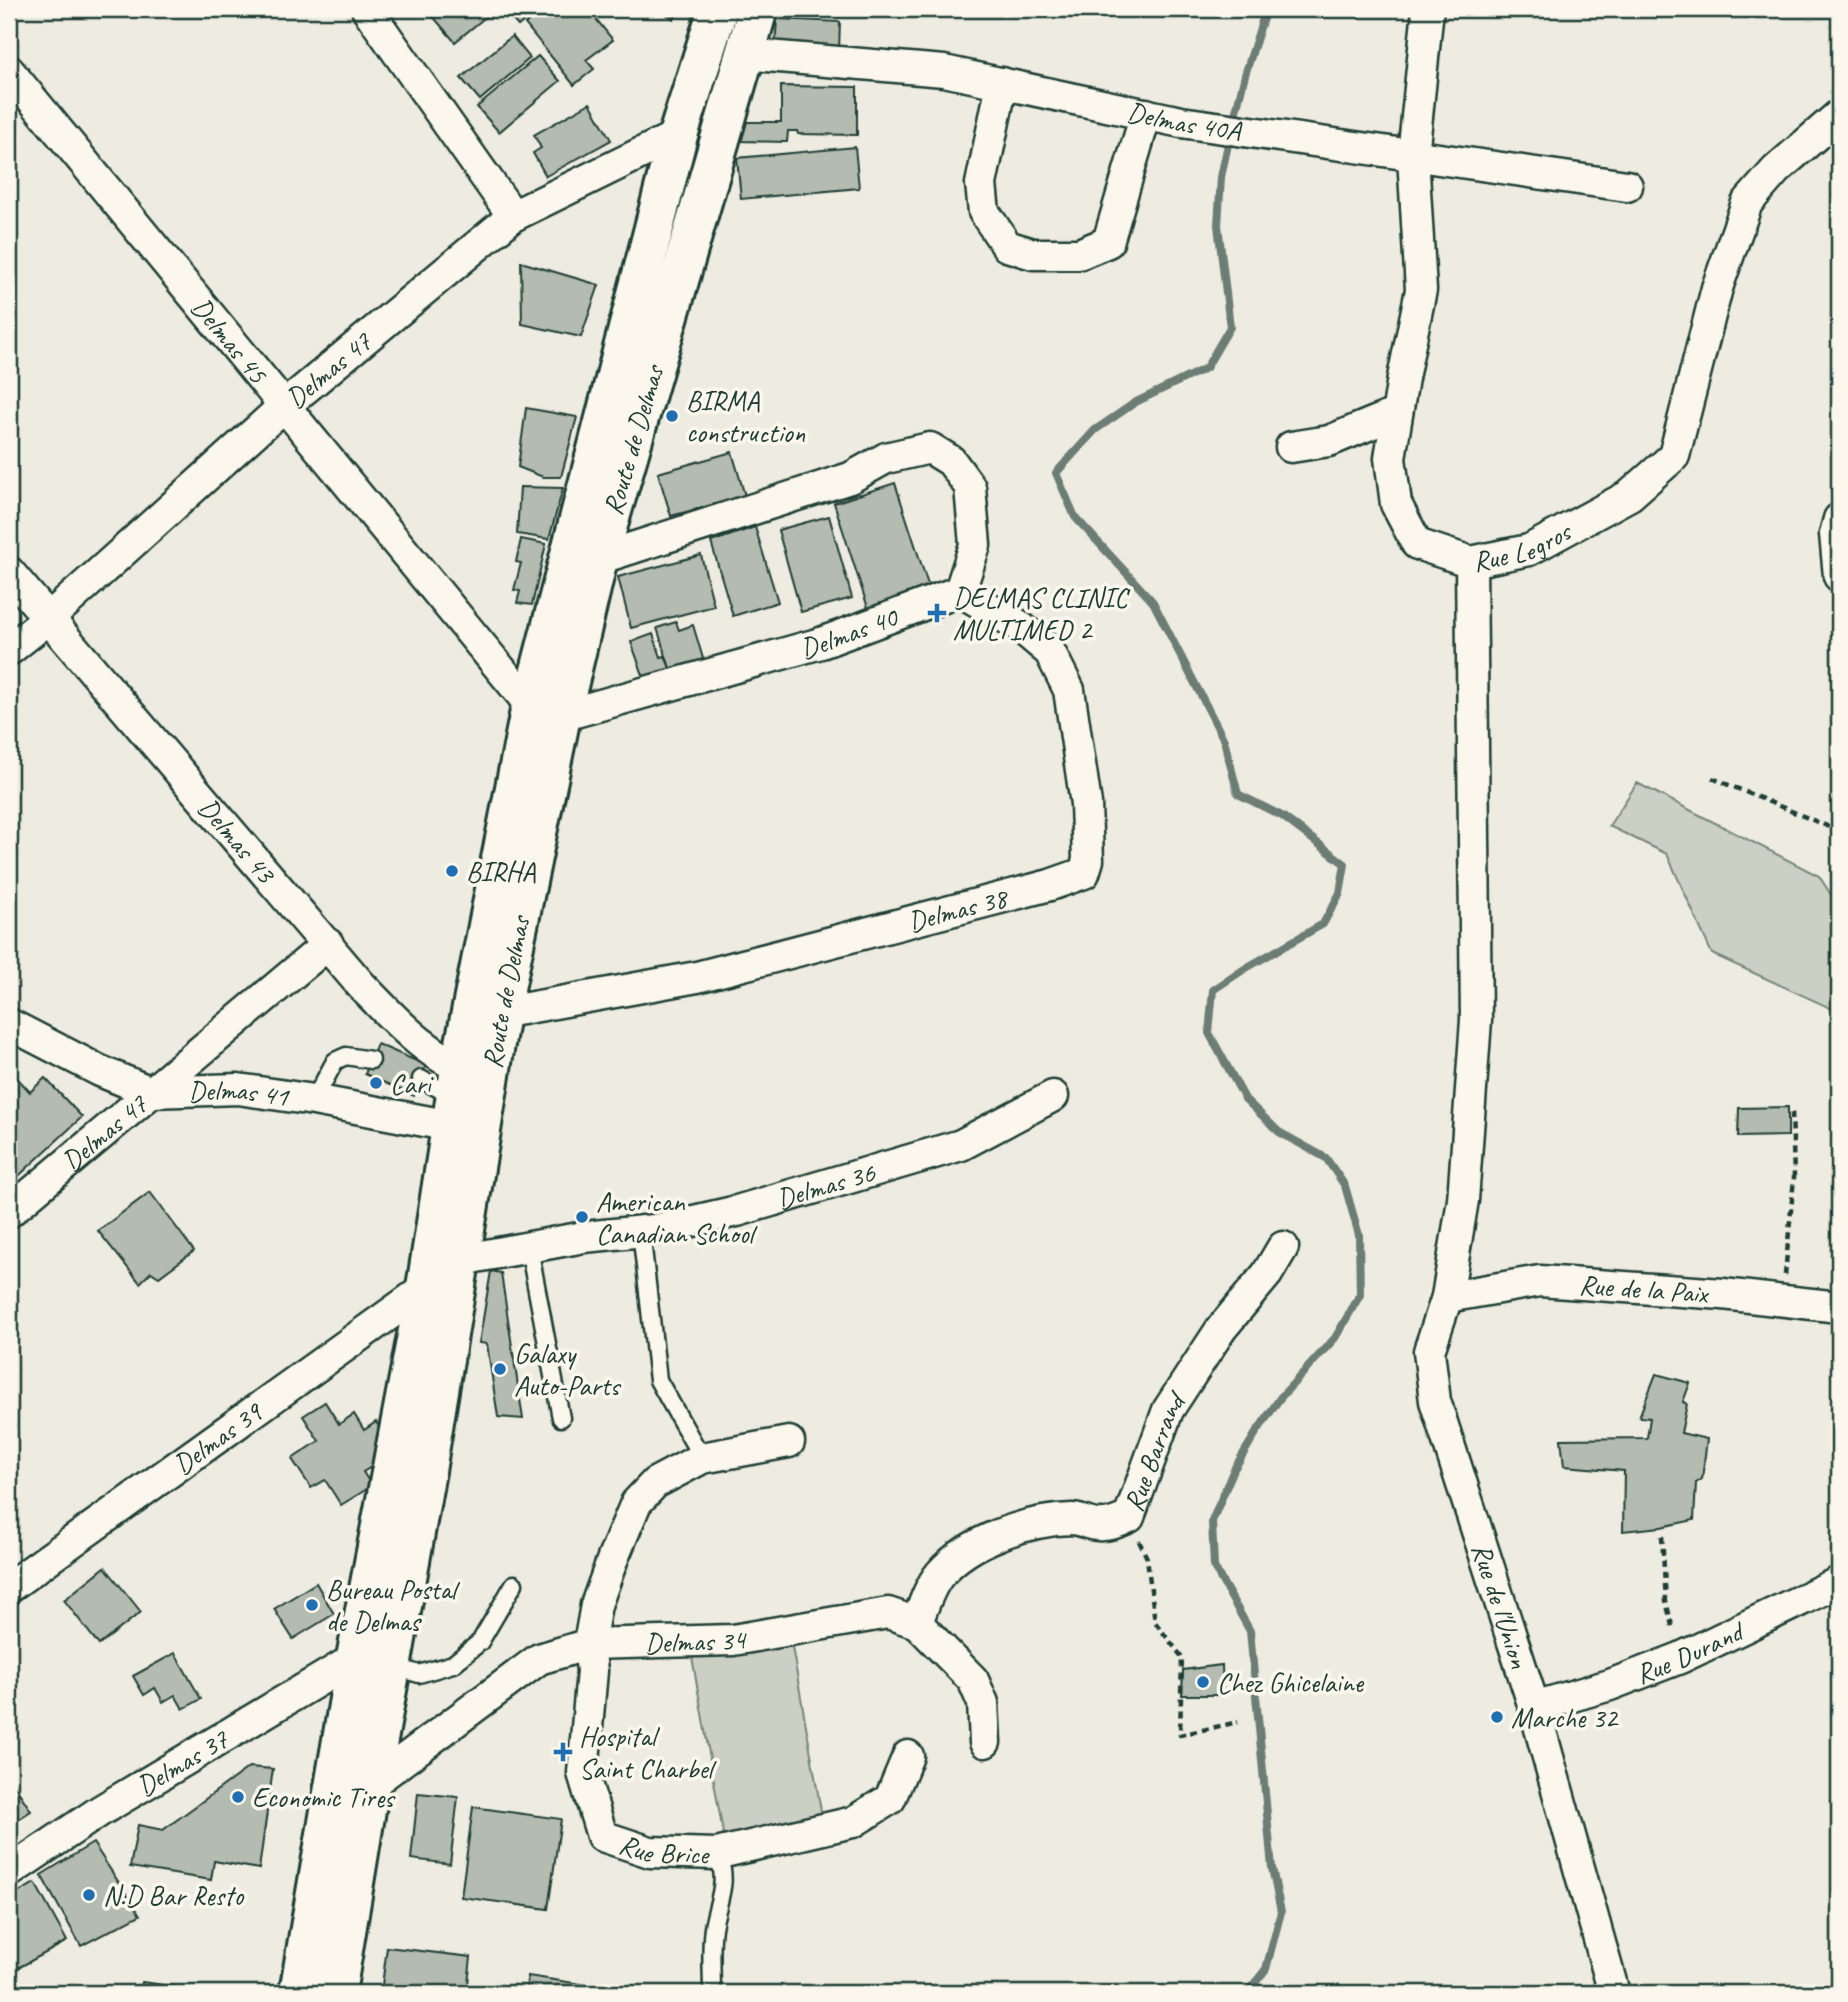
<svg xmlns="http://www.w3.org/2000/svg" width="1848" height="2002" viewBox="0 0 1848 2002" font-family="Caveat,sans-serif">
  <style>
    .green { fill: #cbcfc4; stroke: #75867c; stroke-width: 2 }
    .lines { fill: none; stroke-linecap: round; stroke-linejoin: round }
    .stream { stroke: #6c7d74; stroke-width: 8 }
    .building { fill: #b4bbb0; stroke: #1f3d34; stroke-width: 2 }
    .service-casing { stroke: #1f3d34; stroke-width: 21 }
    .minor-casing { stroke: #1f3d34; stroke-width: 35 }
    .primary-casing { stroke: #1f3d34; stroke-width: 44 }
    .path { stroke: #1f3d34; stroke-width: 4.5; stroke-dasharray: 7 5; stroke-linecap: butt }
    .service { stroke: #fbf7ec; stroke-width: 16 }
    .minor { stroke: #fbf7ec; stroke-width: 30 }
    .primary { stroke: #fbf7ec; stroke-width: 38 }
    .poi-dot { fill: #1f6fb2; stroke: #fbf7ec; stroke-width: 2.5 }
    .labels { text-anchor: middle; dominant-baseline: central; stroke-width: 7; stroke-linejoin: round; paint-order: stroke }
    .street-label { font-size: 28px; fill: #1f3d34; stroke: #fbf7ec }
    .poi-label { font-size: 28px; fill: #1f3d34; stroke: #fbf7ec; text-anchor: start }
  </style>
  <rect width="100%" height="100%" fill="#eeece1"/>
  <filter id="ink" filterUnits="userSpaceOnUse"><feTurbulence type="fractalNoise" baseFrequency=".0143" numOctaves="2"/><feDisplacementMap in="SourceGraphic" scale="14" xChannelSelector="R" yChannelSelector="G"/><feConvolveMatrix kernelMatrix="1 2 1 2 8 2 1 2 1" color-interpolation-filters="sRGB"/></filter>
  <g filter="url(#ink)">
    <g class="green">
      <path d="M 1637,783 L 1819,876 L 1839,907 L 1839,1012 L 1712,954 L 1667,854 L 1609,826 Z"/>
      <path d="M 791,1641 L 822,1816 L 725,1844 L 692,1657 Z"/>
    </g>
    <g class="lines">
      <g class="stream">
        <path d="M 1233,123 L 1245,75 L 1266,9"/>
        <path d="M 1230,135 L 1221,177 L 1218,225 L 1230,327 L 1206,368 L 1136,402 L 1095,430 L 1056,473 L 1075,517 L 1153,602 L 1224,740 L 1238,794 L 1282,816 L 1345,864 L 1340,893 L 1323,924 L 1246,968 L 1213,990 L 1209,1033 L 1245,1099 L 1279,1132 L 1326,1158 L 1345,1186 L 1359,1235 L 1360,1295 L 1335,1338 L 1280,1398 L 1256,1433 L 1234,1469 L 1212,1521 L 1214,1567 L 1250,1631 L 1272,1868 L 1281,1912 L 1266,1969 L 1247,1993"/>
      </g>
    </g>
    <g class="building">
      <path d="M 436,9 L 493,9 L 494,10 L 455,42 L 430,13 Z"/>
      <path d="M 503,9 L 539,9 L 518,26 Z"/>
      <path d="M 544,9 L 588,9 L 613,40 L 586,60 L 594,69 L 574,85 L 525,24 Z"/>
      <path d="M 657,9 L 680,9 L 674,19 Z"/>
      <path d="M 777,19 L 840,22 L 839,50 L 775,47 Z"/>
      <path d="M 512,36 L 530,58 L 480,100 L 461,78 Z"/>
      <path d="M 538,56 L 560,81 L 499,132 L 477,107 Z"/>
      <path d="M 781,86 L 857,87 L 857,135 L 798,134 L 797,131 L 788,131 L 787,142 L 739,141 L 744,122 L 781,122 Z"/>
      <path d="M 590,103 L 611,140 L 546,176 L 533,153 L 541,148 L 534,135 Z"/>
      <path d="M 855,147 L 859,188 L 741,199 L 737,158 Z"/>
      <path d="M 521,262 L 599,285 L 581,337 L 522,324 Z"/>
      <path d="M 526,408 L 577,417 L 561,477 L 543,477 L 518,467 Z"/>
      <path d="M 732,452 L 745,496 L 671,516 L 658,473 Z"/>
      <path d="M 895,483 L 931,594 L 870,614 L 834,503 Z"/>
      <path d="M 520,487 L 563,488 L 549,539 L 517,534 Z"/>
      <path d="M 829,516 L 852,598 L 801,612 L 778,530 Z"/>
      <path d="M 755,527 L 778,602 L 733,616 L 711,542 Z"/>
      <path d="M 521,539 L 546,544 L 532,605 L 517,603 L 520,591 L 514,590 L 521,563 L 516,562 Z"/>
      <path d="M 701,555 L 714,606 L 631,628 L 618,577 Z"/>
      <path d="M 676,622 L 679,630 L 693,625 L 704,662 L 671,671 L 657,628 Z"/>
      <path d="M 653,634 L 661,657 L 665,656 L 671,671 L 647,686 L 631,642 Z"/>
      <path d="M 377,1044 L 426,1065 L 414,1096 L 365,1074 Z"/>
      <path d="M 9,1069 L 30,1092 L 45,1078 L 82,1117 L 9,1185 Z"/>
      <path d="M 1788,1107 L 1788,1136 L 1738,1137 L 1739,1108 Z"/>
      <path d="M 150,1192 L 194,1251 L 159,1277 L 151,1272 L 140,1283 L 98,1231 Z"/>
      <path d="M 491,1271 L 501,1273 L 523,1419 L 498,1417 L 487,1344 L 479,1343 Z"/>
      <path d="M 1656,1374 L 1690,1383 L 1683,1402 L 1687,1404 L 1681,1433 L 1707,1439 L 1702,1479 L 1696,1483 L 1694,1520 L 1661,1527 L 1623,1531 L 1624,1471 L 1564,1466 L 1561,1439 L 1647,1438 L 1650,1418 L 1639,1417 Z"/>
      <path d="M 325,1402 L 339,1424 L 354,1414 L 364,1430 L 376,1422 L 395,1452 L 363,1472 L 372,1486 L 341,1505 L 325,1480 L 311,1488 L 292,1459 L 319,1441 L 303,1416 Z"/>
      <path d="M 105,1567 L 141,1612 L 99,1645 L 64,1600 Z"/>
      <path d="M 316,1583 L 334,1614 L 293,1639 L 274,1609 Z"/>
      <path d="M 175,1653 L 201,1699 L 183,1709 L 175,1695 L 163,1702 L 155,1688 L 144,1695 L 133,1676 Z"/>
      <path d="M 1222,1665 L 1223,1695 L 1182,1695 L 1183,1670 Z"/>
      <path d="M 249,1767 L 273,1769 L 259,1869 L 214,1861 L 211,1880 L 130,1867 L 138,1825 L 163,1830 Z"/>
      <path d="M 9,1777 L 31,1811 L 9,1825 Z"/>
      <path d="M 418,1793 L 458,1797 L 450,1864 L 411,1859 Z"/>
      <path d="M 473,1807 L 561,1819 L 548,1909 L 461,1897 Z"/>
      <path d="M 93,1843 L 140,1915 L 81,1946 L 41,1875 Z"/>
      <path d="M 35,1883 L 67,1941 L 18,1968 L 9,1950 L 9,1898 Z"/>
      <path d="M 387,1947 L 471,1957 L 467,1993 L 381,1993 Z"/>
      <path d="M 528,1976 L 601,1987 L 601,1993 L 526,1993 Z"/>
      <path d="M 142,1982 L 221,1993 L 140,1993 Z"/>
    </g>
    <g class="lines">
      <defs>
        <g id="service">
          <path d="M 421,1079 L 456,1098"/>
          <path d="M 314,1100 L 335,1061 L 346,1056 L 371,1060"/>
          <path d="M 641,1231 L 658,1380 L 702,1458"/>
          <path d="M 529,1248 L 561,1418"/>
          <path d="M 392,1666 L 419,1674 L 453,1664 L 480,1642 L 514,1584"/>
          <path d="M 712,1993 C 712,1972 710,1949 713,1928 C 717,1902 731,1878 716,1854"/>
        </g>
        <g id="minor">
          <path d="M 367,9 L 513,216"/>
          <path id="s1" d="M 1428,9 L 1413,156 L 1421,290 L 1403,378 L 1390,458 L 1396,504 L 1417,544 L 1471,562 L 1529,550 L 1630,495 L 1674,456 L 1717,288 L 1747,203 L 1776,170 L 1839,115"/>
          <path id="s2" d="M 744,54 L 944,71 L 1181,122 L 1627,186"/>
          <path id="s3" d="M 9,71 L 531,706 L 561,716 L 821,643 L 960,591 L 975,545 L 970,487 L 951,461 L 930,448 L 886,458 L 850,478 L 598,559"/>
          <path d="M 1002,83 L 981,184 L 984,212 L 1007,246 L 1033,254 L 1079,254 L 1108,242 L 1146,114"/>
          <path d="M 1291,447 L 1329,441 L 1397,413"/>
          <path d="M 1839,519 L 1835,534 L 1839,576"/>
          <path id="s4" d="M 1471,562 L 1476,1020 L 1463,1200 L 1447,1297 L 1429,1351 L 1435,1401 L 1534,1707 L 1614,1993"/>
          <path id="s5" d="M 9,572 L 361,985 C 395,1020 430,1060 478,1074"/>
          <path id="s6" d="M 9,650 L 48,619 L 283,407 L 513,216 L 678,135"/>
          <path id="s7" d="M 500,1013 L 697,977 L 1050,885 L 1084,873 L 1088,860 L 1086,804 L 1069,690 L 1050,652 L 1018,625 L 960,591"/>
          <path id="s8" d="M 9,1024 L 100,1071 L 151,1092 L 238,1089 L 314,1100 L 472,1130"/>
          <path id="s9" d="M 9,1212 L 328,944"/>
          <path id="s10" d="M 1447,1297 L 1540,1281 L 1723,1294 L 1839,1307"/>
          <path id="s11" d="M 789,1442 L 702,1458 L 655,1483 L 636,1503 L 613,1558 L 596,1605 L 589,1644 L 592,1671 L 583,1773 L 602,1836 L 650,1852 L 716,1854 L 853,1822 L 890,1799 L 908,1756"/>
          <path id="s12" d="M 9,1587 L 426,1288 L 460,1260 L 584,1237 L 654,1230 L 737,1211 L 961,1145 L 1053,1096"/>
          <path id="s13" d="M 917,1623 C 923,1607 929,1587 940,1574 C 969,1540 1028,1520 1072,1519 C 1081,1519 1089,1525 1098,1525 C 1109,1526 1119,1522 1129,1517 L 1168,1410 L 1221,1329 L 1267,1274 L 1283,1247"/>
          <path id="s14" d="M 1534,1707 L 1610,1685 L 1680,1658 L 1839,1582"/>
          <path id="s15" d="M 370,1785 L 539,1659 L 589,1644 L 733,1640 L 888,1613 L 917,1623 L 973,1680 L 983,1703 L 985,1742"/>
          <path id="s16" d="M 9,1872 L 100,1811 L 356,1658 L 371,1661"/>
        </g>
        <g id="primary">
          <path d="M 299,1993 L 356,1658 L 426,1288 L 460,1069 L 531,706 L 678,135 L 718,9"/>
          <path id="s17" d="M 336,1993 L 370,1785 L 426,1471 L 500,1013 L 561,716 L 598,559 L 758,9"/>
        </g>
      </defs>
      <use href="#service" class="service-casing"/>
      <use href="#minor" class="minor-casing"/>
      <use href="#primary" class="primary-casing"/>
      <g class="path">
        <path d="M 1712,778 L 1839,831"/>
        <path d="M 1785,1275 L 1794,1178 L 1792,1108"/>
        <path d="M 1662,1536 L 1666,1601 L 1673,1630"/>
        <path d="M 1139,1541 L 1147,1558 L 1155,1622 L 1182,1657 L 1180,1735 L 1238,1722"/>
      </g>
      <use href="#service" class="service"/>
      <use href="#minor" class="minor"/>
      <use href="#primary" class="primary"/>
    </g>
  </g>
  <g class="poi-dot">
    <circle cx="672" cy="416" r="7"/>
    <path d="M933.5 602.5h7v7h7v7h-7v7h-7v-7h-7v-7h7z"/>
    <circle cx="452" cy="871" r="7"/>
    <circle cx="376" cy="1083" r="7"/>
    <circle cx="582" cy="1217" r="7"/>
    <circle cx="500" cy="1369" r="7"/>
    <circle cx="312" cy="1605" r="7"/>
    <circle cx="1203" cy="1682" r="7"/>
    <circle cx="1497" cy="1717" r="7"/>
    <path d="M559.5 1741.5h7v7h7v7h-7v7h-7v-7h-7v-7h7z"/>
    <circle cx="238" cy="1797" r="7"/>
    <circle cx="89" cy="1895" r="7"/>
  </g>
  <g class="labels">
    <g class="street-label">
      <text stroke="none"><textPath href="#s2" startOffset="446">Delmas 40A</textPath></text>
      <text stroke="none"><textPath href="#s3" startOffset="348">Delmas 45</textPath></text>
      <text stroke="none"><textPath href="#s6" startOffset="425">Delmas 47</textPath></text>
      <text stroke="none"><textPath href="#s17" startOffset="1582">Route de Delmas</textPath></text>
      <text stroke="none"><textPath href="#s1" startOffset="654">Rue Legros</textPath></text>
      <text stroke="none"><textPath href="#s3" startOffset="1153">Delmas 40</textPath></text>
      <text stroke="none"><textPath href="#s5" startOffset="352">Delmas 43</textPath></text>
      <text stroke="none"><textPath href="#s7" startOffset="469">Delmas 38</textPath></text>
      <text stroke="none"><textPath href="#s17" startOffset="1015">Route de Delmas</textPath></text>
      <text stroke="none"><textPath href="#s8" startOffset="245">Delmas 41</textPath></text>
      <text stroke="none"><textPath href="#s9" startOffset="124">Delmas 47</textPath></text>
      <text stroke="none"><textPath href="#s12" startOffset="931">Delmas 36</textPath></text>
      <text stroke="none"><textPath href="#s10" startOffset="198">Rue de la Paix</textPath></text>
      <text stroke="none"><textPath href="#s12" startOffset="256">Delmas 39</textPath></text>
      <text stroke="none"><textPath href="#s13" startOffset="329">Rue Barrand</textPath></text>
      <text stroke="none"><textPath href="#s4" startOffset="1059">Rue de l'Union</textPath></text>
      <text stroke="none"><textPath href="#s15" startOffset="369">Delmas 34</textPath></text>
      <text stroke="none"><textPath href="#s14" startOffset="164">Rue Durand</textPath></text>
      <text stroke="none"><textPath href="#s16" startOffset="205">Delmas 37</textPath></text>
      <text stroke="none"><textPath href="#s11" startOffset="578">Rue Brice</textPath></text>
    </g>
    <g class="poi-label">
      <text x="686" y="400">BIRMA<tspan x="686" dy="32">construction</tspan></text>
      <text x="953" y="597">DELMAS CLINIC<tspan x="953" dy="32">MULTIMED 2</tspan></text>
      <text x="466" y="871">BIRHA</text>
      <text x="390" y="1083">Cari</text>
      <text x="596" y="1201">American<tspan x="596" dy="32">Canadian School</tspan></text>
      <text x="514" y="1353">Galaxy<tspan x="514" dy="32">Auto-Parts</tspan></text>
      <text x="326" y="1589">Bureau Postal<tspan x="326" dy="32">de Delmas</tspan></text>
      <text x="1217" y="1682">Chez Ghicelaine</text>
      <text x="1511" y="1717">Marche 32</text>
      <text x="579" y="1736">Hospital<tspan x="579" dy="32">Saint Charbel</tspan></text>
      <text x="252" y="1797">Economic Tires</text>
      <text x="103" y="1895">N.D Bar Resto</text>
    </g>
  </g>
  <rect width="1848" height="2002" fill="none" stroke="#fbf7ec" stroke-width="35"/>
  <rect x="18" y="18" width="1813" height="1967" fill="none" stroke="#1f3d34" stroke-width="2.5" filter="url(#ink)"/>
</svg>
